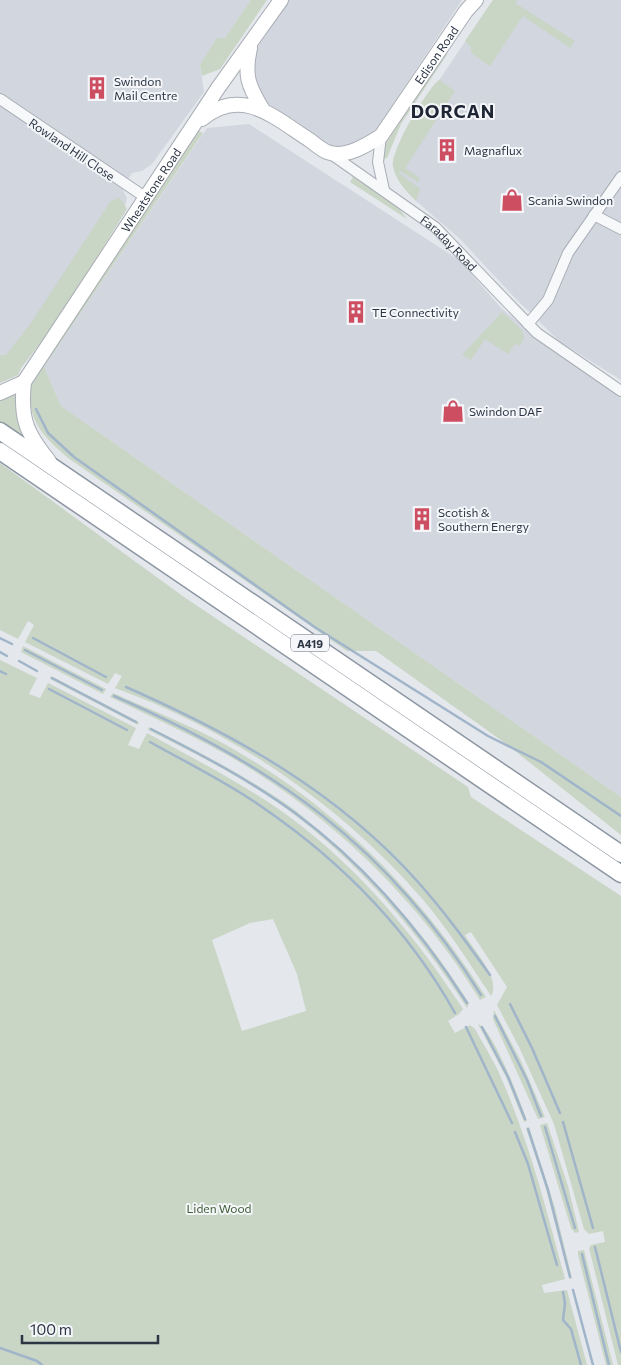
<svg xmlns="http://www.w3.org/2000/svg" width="621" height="1365" viewBox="0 0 621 1365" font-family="Commissioner,sans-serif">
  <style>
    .built { fill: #d2d6de }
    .green { fill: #c9d5c5; fill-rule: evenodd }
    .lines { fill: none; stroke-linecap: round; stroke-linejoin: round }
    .stream { stroke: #a0b5ca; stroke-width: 2.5 }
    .minor-casing { stroke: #a9aeb6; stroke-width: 12 }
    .secondary-casing { stroke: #a9aeb6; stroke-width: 16 }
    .trunk-casing { stroke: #8c95a2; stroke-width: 19 }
    .minor { stroke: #f7f8fa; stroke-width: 10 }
    .secondary { stroke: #fff; stroke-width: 14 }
    .trunk { stroke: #fff; stroke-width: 16 }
    .labels { text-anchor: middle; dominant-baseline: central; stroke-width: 4; stroke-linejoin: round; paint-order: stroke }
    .shield { fill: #f4f6f9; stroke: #686f7a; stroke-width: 1 }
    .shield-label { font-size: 11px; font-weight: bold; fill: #2c3544 }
    .street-label { font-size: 12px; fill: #2c3544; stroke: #f4f6f9 }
    .poi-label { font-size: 12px; fill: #2c3544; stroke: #f4f6f9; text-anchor: start }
    .park-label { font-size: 12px; fill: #416039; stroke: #f4f6f9 }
    .district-label { font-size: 18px; font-weight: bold; letter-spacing: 1px; fill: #1e2635; stroke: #f4f6f9 }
  </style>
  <rect width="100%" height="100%" fill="#e4e7ec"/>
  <g class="built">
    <path d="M 0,0 L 251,0 L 225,38 L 200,65 L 204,92 L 152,164 L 142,171 L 132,173 L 122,188 L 127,198 L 124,210 L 25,360 L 0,355 Z"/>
    <path d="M 289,0 L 462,0 L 372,136 L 353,146 L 342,147 L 326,144 L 263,100 L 258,94 L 251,61 L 255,51 Z"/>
    <path d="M 493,0 L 621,0 L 621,380 L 560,342 L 516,299 L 459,238 L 416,201 L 395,172 L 393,160 L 403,134 Z"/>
    <path d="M 249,124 L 459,260 L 502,309 L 561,356 L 621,397 L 621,797 L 61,406 L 44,367 L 207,128 Z"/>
  </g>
  <g class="green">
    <path d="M 251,0 L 267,0 L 220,69 L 202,76 L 200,65 L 217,38 L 225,38 Z"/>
    <path d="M 493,0 L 517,0 L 515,3 L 575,41 L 570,48 L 523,16 L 490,66 L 471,53 L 471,47 L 465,41 Z"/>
    <path d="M 448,53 L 401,124 L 387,158 L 383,159 L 386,143 L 442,57 Z"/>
    <path d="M 439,80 L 455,91 L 405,168 L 420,178 L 418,182 L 400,171 L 399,173 L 420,189 L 416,201 C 407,192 395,180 393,166 C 391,150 427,89 439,80 Z"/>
    <path d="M 199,131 L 203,133 L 44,367 L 61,406 L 621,797 L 621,835 L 505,743 L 376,651 L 347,651 L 68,458 C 42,435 28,422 30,385 Z"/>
    <path d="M 353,177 L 397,206 L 407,219 L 350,182 Z"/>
    <path d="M 119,197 L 127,209 L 58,320 L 21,368 L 18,375 L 0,383 L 0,355 L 6,355 L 31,323 L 110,202 Z"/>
    <path d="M 502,312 L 522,330 L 524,339 L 519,346 L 515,344 L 508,354 L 485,339 L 471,360 L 462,355 Z"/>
    <path d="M 17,392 L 26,438 L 25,439 L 0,423 L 0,399 Z"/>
    <path d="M 0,463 L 184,597 L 468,787 L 471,797 L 621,896 L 621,1365 L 618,1365 L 589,1248 L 591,1245 L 605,1242 L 603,1231 L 589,1234 L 584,1229 L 554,1124 L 519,1047 L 497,1005 L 507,987 L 471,932 L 465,935 C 473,950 502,979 491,996 C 470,964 449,931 425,902 C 343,806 233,731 115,688 L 122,676 L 115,673 L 108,684 L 25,642 L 34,625 L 28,621 L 18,639 L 0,630 Z"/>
    <path d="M 23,646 L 106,689 L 103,694 L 21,652 Z"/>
    <path d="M 0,660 L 37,678 L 29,694 L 40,698 L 48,683 L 136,728 L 128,745 L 139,749 L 147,733 C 196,760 246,785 291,818 C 361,870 416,937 463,1009 L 459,1014 L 448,1021 L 455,1033 L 470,1025 L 475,1029 C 484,1046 495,1062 502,1080 C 530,1144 547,1212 565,1279 L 542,1285 L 544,1293 L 567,1290 L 587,1365 L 0,1365 ZM 273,919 L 297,974 L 306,1011 L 242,1031 L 212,940 L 250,923 Z"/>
    <path d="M 51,676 L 139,722 L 138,725 L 50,679 Z"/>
    <path d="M 113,693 C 146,708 180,721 213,738 C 326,797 418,889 486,997 L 480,1000 C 421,904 341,825 246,766 C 203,740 156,719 110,697 Z"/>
    <path d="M 149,727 C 196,750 242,774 285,803 C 301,814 315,827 329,840 C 386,889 429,939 469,1003 L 467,1008 C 418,932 360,863 287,809 C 244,778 196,754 148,730 Z"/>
    <path d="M 494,1010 L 521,1061 L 545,1117 L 538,1119 L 493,1019 Z"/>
    <path d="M 478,1024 C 493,1029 521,1103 527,1121 L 524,1122 L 507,1079 Z"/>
    <path d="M 547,1123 L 568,1186 L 579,1232 L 575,1233 L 571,1228 L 540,1125 Z"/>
    <path d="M 529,1127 L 555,1208 L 572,1278 L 570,1279 L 544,1182 L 526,1128 Z"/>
    <path d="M 584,1250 L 613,1365 L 606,1365 L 578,1255 L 578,1251 Z"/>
  </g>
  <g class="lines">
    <g class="stream">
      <path d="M 36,409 L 48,433 L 74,457 L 316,628 L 488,736 L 541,762 L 621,816"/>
      <path d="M 0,638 L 12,644"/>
      <path d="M 33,638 L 106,677"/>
      <path d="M 25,650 L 102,690"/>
      <path d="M 0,652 L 7,656"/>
      <path d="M 19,661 L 37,671"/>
      <path d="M 0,671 L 6,674"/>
      <path d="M 52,678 L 136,722"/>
      <path d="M 126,687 C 235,735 338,792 418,882 C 444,911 467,943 490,975"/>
      <path d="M 49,689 L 127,730"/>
      <path d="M 114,696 C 273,765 388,846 481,995"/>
      <path d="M 151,729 C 200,754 250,780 295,813 C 365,864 421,931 467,1003"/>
      <path d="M 150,742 C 187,763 227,782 262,807 C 341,861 408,929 455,1013"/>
      <path d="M 510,1004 L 532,1048 L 560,1113"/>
      <path d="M 495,1016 L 527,1080 L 541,1116"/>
      <path d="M 466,1027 L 512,1123"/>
      <path d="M 482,1027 L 508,1077 L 525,1119"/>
      <path d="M 563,1122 L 593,1228"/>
      <path d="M 545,1127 L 575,1228"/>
      <path d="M 528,1129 L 548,1190 L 570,1277"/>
      <path d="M 515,1132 L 528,1164 L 557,1265"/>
      <path d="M 595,1247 L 621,1352"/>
      <path d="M 582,1254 L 609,1365"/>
      <path d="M 573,1290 L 593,1365"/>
      <path d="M 563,1292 L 565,1303 L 563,1320 L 571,1329 L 581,1365"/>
      <path d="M 0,1348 L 37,1361 L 42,1365"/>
    </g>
    <defs>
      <g id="minor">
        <path d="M 0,99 L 145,197"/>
        <path d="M 381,136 L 378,162 L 384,190"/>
        <path id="s1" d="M 331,154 L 435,227 L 537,333 L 621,391"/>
        <path d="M 594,215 L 621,229"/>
        <path d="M 528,324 L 548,300 L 568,253 L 621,177"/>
      </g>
      <g id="secondary">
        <path d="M 250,48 C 244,75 248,86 263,110"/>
        <path id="s2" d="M 202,119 C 242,85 276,119 311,141 C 316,145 322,150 327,152 C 345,159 367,145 381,136 L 466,11 L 476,0"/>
        <path d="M 0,393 L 24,382"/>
        <path id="s3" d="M 49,461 C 26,433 20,418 24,382 L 218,88 L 281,0"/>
      </g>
      <g id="trunk">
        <path d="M 0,431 L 621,854"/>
        <path d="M 0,451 L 621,874"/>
      </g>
    </defs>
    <use href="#minor" class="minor-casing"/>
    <use href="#secondary" class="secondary-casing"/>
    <use href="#trunk" class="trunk-casing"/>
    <use href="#minor" class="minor"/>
    <use href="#secondary" class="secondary"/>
    <use href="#trunk" class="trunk"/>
  </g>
  <defs>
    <symbol id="building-bare" viewBox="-9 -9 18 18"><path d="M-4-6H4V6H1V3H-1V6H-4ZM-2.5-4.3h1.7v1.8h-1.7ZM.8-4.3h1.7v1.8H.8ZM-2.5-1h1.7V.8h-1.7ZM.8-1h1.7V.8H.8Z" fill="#cd4d61" stroke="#f4f6f9" stroke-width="2.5" paint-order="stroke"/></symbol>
    <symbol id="shop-bare" viewBox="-9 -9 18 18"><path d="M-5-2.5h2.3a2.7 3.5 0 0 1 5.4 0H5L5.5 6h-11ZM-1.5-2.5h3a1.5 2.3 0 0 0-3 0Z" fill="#cd4d61" stroke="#f4f6f9" stroke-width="2.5" paint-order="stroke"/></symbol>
  </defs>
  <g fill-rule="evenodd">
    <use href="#building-bare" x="81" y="72" width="32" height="32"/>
    <use href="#building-bare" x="431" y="134" width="32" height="32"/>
    <use href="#shop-bare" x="496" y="184" width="32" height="32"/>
    <use href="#building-bare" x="340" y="296" width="32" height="32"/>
    <use href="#shop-bare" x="437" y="395" width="32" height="32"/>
    <use href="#building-bare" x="406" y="503" width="32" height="32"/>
  </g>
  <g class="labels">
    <rect class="shield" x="291" y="634.5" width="38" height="17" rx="4"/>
    <g class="shield-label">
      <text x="310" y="643">A419</text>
    </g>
    <g class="street-label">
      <text stroke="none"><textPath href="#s2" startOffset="298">Edison Road</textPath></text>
      <text transform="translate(72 149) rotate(34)">Rowland Hill Close</text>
      <text stroke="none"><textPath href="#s3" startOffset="316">Wheatstone Road</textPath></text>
      <text stroke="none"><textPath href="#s1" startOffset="148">Faraday Road</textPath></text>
    </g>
    <g class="poi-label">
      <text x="114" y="81">Swindon<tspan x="114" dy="14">Mail Centre</tspan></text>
      <text x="464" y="150">Magnaflux</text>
      <text x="528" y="200">Scania Swindon</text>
      <text x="372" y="312">TE Connectivity</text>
      <text x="469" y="411">Swindon DAF</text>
      <text x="438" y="512">Scotish &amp;<tspan x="438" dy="14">Southern Energy</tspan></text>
    </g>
    <g class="park-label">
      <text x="219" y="1208">Liden Wood</text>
    </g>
    <g class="district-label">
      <text x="453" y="111">DORCAN</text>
    </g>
  </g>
  <path d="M22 1335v8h136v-8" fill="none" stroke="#2c3544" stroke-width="2.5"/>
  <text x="30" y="1335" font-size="15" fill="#2c3544" stroke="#f4f6f9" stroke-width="4" paint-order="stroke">100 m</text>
</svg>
